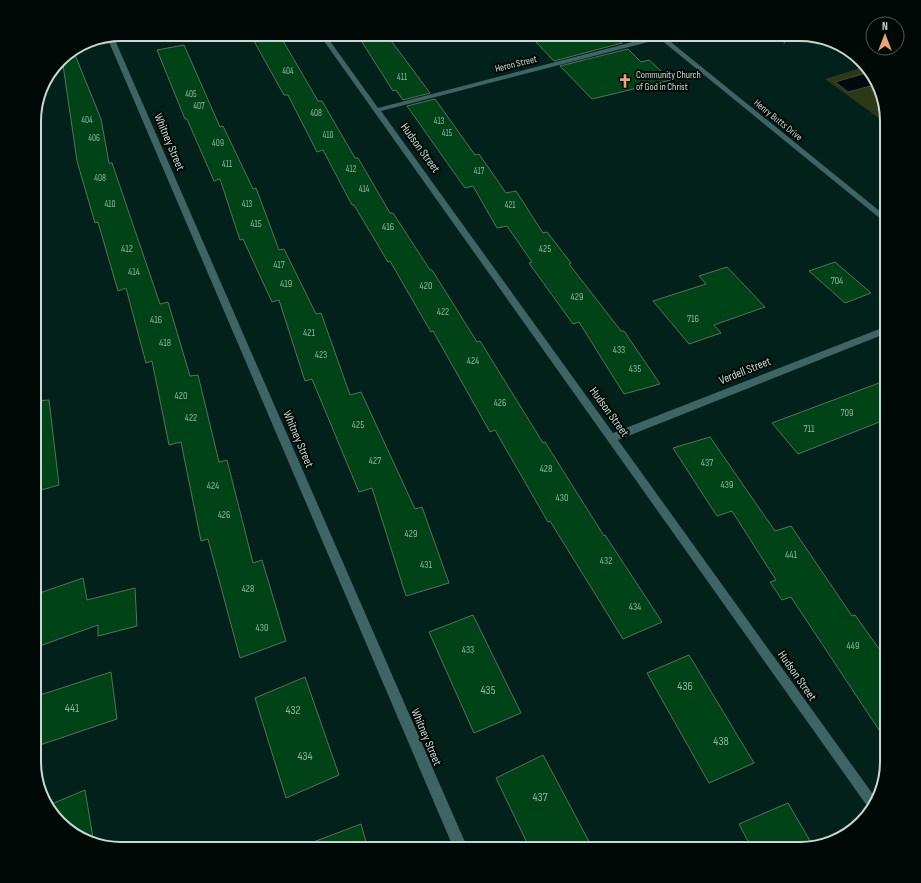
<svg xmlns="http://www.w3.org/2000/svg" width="921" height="883" viewBox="0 0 921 883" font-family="'Sofia Sans Condensed',sans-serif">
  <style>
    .green { fill: #2d3815 }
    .water { fill: #020a0e; stroke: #3c4849 }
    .building { fill: #004317; stroke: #56725a }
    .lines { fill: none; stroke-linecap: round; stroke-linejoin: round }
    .path { stroke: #3f5b54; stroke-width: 1.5; stroke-dasharray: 3 1.5; stroke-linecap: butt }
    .street { fill: #3e6465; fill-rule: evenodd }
    .labels { text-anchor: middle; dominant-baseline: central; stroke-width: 4; stroke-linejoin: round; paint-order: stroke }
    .far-number-label { font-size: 9px; fill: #93b4a4 }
    .far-street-label { font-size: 10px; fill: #c4dad3; stroke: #000906 }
    .far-poi-label { font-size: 10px; fill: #c4dad3; stroke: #000906; text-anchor: start }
    .number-label { font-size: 10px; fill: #93b4a4 }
    .street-label { font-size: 12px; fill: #c4dad3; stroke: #000906 }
    .near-number-label { font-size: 12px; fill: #93b4a4 }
    .rim { fill: none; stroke: #c4dad3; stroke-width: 2 }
  </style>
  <rect width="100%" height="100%" fill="#02211a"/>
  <path class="green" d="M 867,66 L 880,88 L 887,124 L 825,79 Z"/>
  <path class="water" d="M 870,72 L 878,84 L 848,92 L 835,82 Z"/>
  <g class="building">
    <path d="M 250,34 L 279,34 L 318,101 L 322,101 L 355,158 L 358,158 L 390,213 L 393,213 L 430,270 L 432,270 L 477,342 L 480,341 L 543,443 L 545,442 L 604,536 L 605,535 L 662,622 L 623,639 L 550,521 L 548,522 L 495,430 L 490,432 L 433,331 L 431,332 L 390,261 L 388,262 L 354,205 L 352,205 L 323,150 L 317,152 L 288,95 L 284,95 Z"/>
    <path d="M 357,34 L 386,34 L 430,93 L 403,100 L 396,90 L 393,91 Z"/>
    <path d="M 565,34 L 612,34 L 622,43 L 554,61 L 535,41 Z"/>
    <path d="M 184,45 L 220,127 L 223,126 L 253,189 L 256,188 L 279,250 L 284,249 L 316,314 L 321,313 L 350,395 L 361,392 L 415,509 L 422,507 L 449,583 L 406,596 L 372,488 L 359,492 L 312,379 L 305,381 L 279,300 L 272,302 L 243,239 L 240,240 L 220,179 L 214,181 L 187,119 L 185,119 L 157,50 Z"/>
    <path d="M 628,49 L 641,62 L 649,60 L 671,80 L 592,99 L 560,66 Z"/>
    <path d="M 73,50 L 101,119 L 109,163 L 112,163 L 160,304 L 168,302 L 190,376 L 198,375 L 219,462 L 227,460 L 253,563 L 262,560 L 286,641 L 240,658 L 208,539 L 201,541 L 181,442 L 169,445 L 152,361 L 146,363 L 126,288 L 118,291 L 98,222 L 95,223 L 77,161 L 62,58 Z"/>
    <path d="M 435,99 L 475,155 L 479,154 L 506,193 L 516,191 L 543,233 L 547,232 L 571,263 L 569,264 L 621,331 L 624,331 L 660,384 L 624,394 L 579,322 L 573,324 L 529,263 L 532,262 L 507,226 L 497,228 L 473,186 L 465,188 L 407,106 Z"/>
    <path d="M 835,262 L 871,293 L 845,303 L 809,271 Z"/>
    <path d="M 727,267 L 765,307 L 714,325 L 721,333 L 689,344 L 653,301 L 706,284 L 699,276 Z"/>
    <path d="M 887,380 L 887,419 L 798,454 L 772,423 Z"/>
    <path d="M 49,400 L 59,485 L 34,492 L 34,401 Z"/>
    <path d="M 710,437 L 775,531 L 791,526 L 852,616 L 855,615 L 887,660 L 887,742 L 791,597 L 782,600 L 770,582 L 776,580 L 732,511 L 717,516 L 673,448 Z"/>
    <path d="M 83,578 L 87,600 L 135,588 L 137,626 L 98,636 L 98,625 L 34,648 L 34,595 Z"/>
    <path d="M 473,615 L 521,713 L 474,733 L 429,632 Z"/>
    <path d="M 689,655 L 754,763 L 709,783 L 647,673 Z"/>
    <path d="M 111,672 L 117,719 L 34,747 L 34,697 Z"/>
    <path d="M 305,677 L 339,775 L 286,798 L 255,698 Z"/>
    <path d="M 543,755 L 593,849 L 530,849 L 496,778 Z"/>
    <path d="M 85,790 L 94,844 L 88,842 L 56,820 L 47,806 Z"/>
    <path d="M 788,803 L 813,846 L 800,849 L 752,849 L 739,824 Z"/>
    <path d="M 361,824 L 368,849 L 301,849 L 300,847 Z"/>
  </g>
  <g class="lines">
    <g class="path">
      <path d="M 773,34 L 785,43"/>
      <path d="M 154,36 L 166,34"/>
    </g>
    <g class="street">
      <path d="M 128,34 L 140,34 L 115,40 L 468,849 L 454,849 L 109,42 L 77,47 L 84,43 Z"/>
      <path d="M 319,34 L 325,34 L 378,108 L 656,36 L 654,34 L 661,34 L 887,217 L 887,224 L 660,39 L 381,111 L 613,433 L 887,326 L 887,333 L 618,440 L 877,800 L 870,810 Z"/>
    </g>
  </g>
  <defs>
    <symbol id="church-bare" viewBox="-9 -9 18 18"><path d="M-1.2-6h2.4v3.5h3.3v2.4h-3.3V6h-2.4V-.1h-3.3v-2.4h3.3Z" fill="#efa378" stroke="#000906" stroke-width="2.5" paint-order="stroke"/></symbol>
  </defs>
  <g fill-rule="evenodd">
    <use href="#church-bare" x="615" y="71" width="20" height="20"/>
  </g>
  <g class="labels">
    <g class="far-number-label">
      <text x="288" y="71">404</text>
      <text x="402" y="77">411</text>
      <text x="191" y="94">405</text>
      <text x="199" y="106">407</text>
      <text x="316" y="113">408</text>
      <text x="87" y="120">404</text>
      <text x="439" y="121">413</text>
      <text x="447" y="133">415</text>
      <text x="328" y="135">410</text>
      <text x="94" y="138">406</text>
      <text x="218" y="143">409</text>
      <text x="227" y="164">411</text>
      <text x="351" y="169">412</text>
      <text x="479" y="171">417</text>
      <text x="100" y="178">408</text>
      <text x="364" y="189">414</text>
      <text x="110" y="204">410</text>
      <text x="247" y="204">413</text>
      <text x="510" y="205">421</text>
    </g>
    <g class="far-street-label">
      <text transform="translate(516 64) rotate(-14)">Heron Street</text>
      <text transform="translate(778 120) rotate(39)">Henry Butts Drive</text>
    </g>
    <g class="far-poi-label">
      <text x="636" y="75">Community Church<tspan x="636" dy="12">of God in Christ</tspan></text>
    </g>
    <g class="number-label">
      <text x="256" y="224">415</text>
      <text x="388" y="227">416</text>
      <text x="127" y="249">412</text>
      <text x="545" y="249">425</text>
      <text x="279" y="265">417</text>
      <text x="134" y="272">414</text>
      <text x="837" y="281">704</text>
      <text x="286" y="284">419</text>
      <text x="426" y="286">420</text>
      <text x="577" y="297">429</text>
      <text x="443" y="312">422</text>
      <text x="693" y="319">716</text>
      <text x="156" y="320">416</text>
      <text x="309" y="333">421</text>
      <text x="165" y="343">418</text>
      <text x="619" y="350">433</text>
      <text x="321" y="355">423</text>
      <text x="473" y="361">424</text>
      <text x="635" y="369">435</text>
      <text x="181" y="396">420</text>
      <text x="500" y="403">426</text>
      <text x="847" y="413">709</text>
      <text x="191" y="418">422</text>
      <text x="358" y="425">425</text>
      <text x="809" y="429">711</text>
      <text x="375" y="461">427</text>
      <text x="707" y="463">437</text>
      <text x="546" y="469">428</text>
      <text x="727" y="485">439</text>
      <text x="213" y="486">424</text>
      <text x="562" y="498">430</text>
      <text x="224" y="515">426</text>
      <text x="411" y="534">429</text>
      <text x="791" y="555">441</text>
      <text x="606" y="561">432</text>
      <text x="426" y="565">431</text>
      <text x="248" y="589">428</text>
      <text x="635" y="607">434</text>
      <text x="262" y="628">430</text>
      <text x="853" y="646">449</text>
      <text x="468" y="650">433</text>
    </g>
    <g class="street-label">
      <text transform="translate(169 142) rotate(67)">Whitney Street</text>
      <text transform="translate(420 148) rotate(54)">Hudson Street</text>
      <text transform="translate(745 371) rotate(-22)">Verdell Street</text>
      <text transform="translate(609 412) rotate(54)">Hudson Street</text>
      <text transform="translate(298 439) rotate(67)">Whitney Street</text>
      <text transform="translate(797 676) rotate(55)">Hudson Street</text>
      <text transform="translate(426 737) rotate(67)">Whitney Street</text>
    </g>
    <g class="near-number-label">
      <text x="685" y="686">436</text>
      <text x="488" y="690">435</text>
      <text x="72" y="708">441</text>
      <text x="293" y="710">432</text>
      <text x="721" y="741">438</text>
      <text x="305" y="756">434</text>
      <text x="540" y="797">437</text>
    </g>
  </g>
  <path d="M0 0H921V883H0ZM121 41H800A80 80 0 0 1 880 121V762A80 80 0 0 1 800 842H121A80 80 0 0 1 41 762V121A80 80 0 0 1 121 41Z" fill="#000906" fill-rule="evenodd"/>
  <path class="rim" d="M121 41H800A80 80 0 0 1 880 121V762A80 80 0 0 1 800 842H121A80 80 0 0 1 41 762V121A80 80 0 0 1 121 41Z"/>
  <g transform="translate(885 36)"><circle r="19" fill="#000906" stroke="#4e5d58"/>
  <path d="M0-3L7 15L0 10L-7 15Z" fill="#efa378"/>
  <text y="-6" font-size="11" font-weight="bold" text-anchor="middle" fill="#c4dad3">N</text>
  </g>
</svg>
